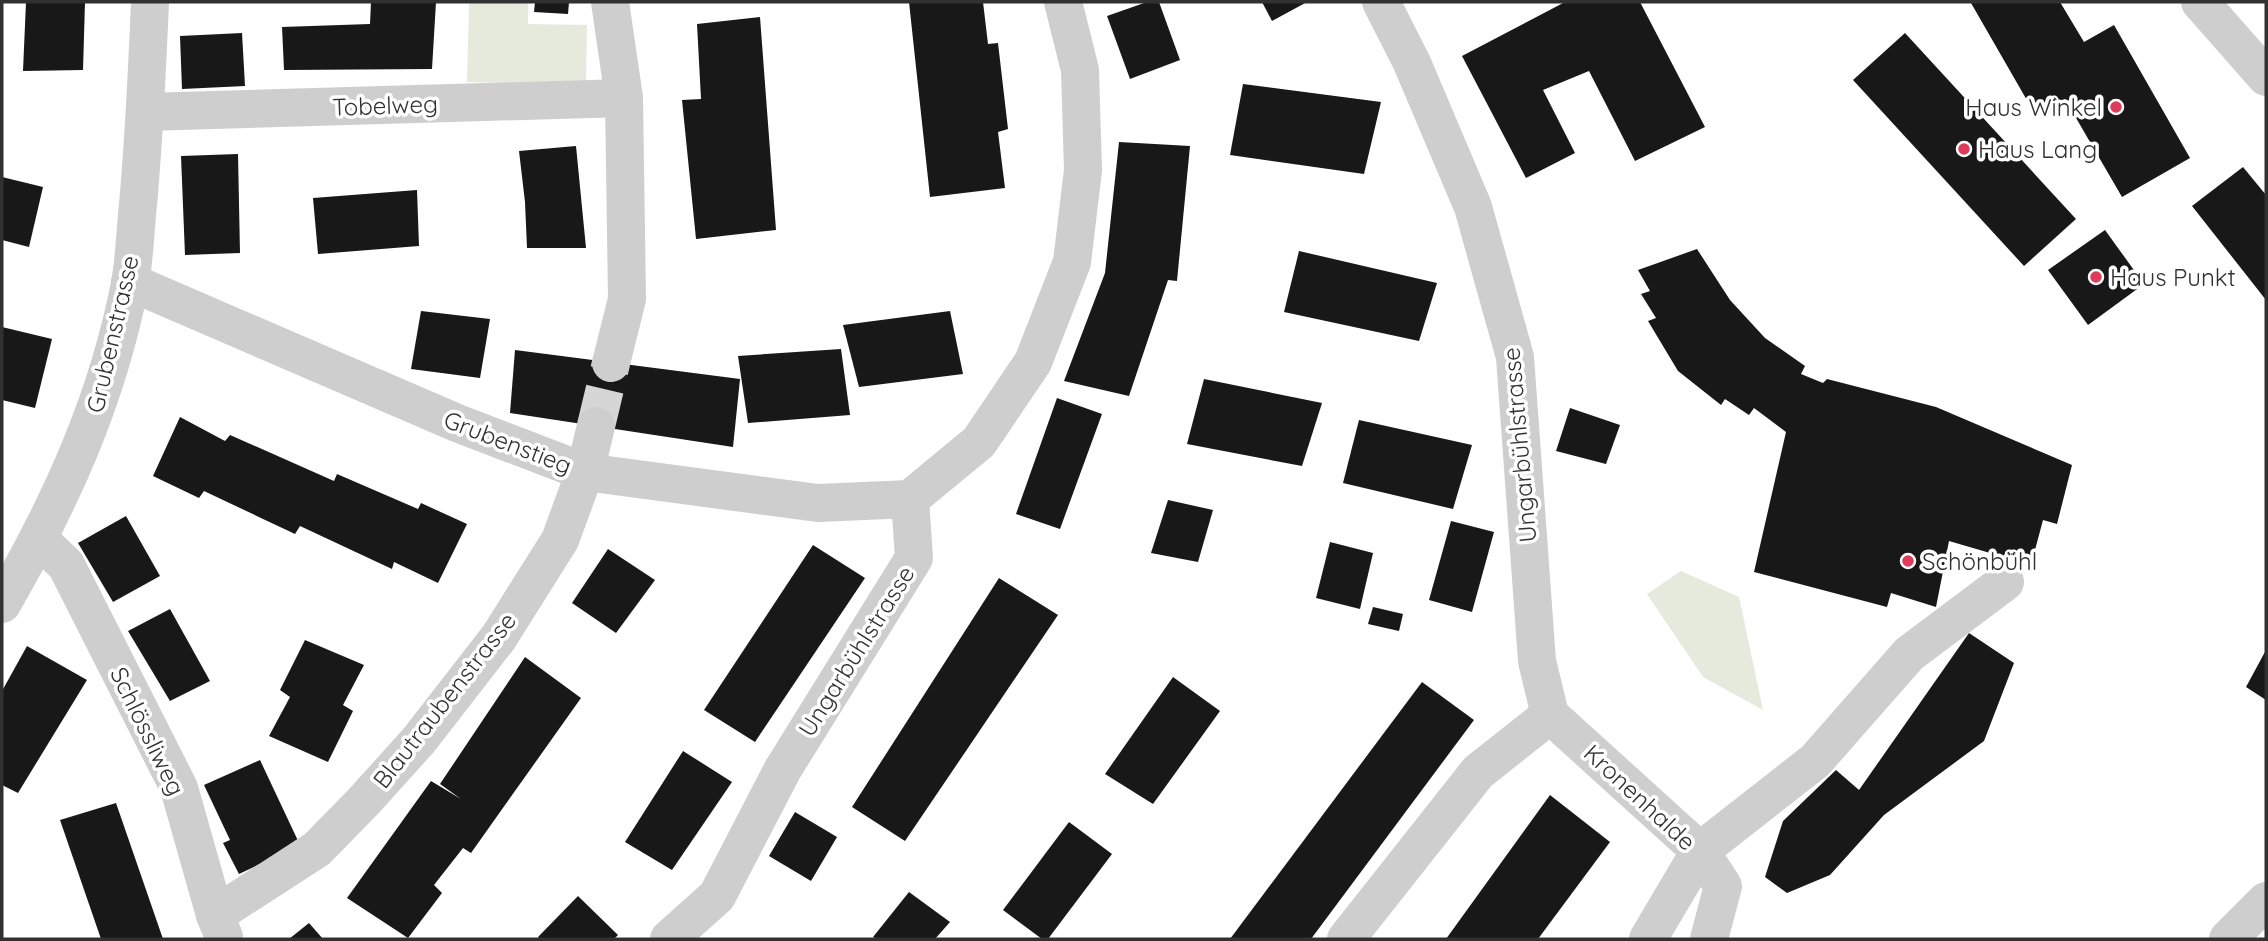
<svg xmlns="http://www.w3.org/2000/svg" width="2268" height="941" viewBox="0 0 2268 941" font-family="Quicksand,sans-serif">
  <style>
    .green { fill: #e5eadd }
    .building { fill: #181818 }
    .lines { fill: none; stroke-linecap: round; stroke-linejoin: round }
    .minor-tunnel { stroke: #d6d6d6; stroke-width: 38; stroke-dasharray: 38 19; stroke-linecap: butt }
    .minor { stroke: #cecece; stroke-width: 38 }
    .poi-dot { fill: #df3c5b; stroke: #fff; stroke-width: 2.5 }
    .labels { text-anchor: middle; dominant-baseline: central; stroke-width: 7; stroke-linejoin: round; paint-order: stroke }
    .street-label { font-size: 24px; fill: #313131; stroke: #fff }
    .poi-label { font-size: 24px; fill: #313131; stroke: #fff; text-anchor: start }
  </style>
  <rect width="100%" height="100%" fill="#fff"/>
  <g class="green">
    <path d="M 469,2 L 528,2 L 528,24 L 587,25 L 586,85 L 467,82 Z"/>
    <path d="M 1681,571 L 1739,597 L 1763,710 L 1703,677 L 1647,594 Z"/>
  </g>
  <g class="building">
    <path d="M 26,2 L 85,2 L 83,70 L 23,71 Z"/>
    <path d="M 371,2 L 436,2 L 432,69 L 284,70 L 282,27 L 370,24 Z"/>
    <path d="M 535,2 L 569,2 L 568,14 L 534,12 Z"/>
    <path d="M 909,2 L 983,2 L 988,44 L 998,43 L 1008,129 L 998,132 L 1005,188 L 930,197 Z"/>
    <path d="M 1147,2 L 1159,2 L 1180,60 L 1130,79 L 1107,16 Z"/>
    <path d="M 1262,2 L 1307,2 L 1272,21 Z"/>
    <path d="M 1565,2 L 1640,2 L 1705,127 L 1635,161 L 1589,71 L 1543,90 L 1575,153 L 1526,178 L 1462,56 Z"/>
    <path d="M 1974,2 L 2060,2 L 2084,42 L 2114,25 L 2190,158 L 2122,197 L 2065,99 L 2036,116 L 1971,3 Z"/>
    <path d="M 760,17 L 776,230 L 696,239 L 682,100 L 701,99 L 697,24 Z"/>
    <path d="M 242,33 L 245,86 L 182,89 L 180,36 Z"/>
    <path d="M 1905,33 L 2076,219 L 2024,266 L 1853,80 Z"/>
    <path d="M 1243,84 L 1381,102 L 1364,174 L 1230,155 Z"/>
    <path d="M 1119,142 L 1190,146 L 1177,281 L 1168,280 L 1129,396 L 1064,381 L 1105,273 Z"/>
    <path d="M 576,146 L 586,248 L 527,248 L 525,202 L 519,151 Z"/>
    <path d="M 238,154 L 240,253 L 185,255 L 181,156 Z"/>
    <path d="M 2243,167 L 2266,195 L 2266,300 L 2192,206 Z"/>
    <path d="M 2,177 L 43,187 L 29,247 L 2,240 Z"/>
    <path d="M 417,190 L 419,246 L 318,254 L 313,198 Z"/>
    <path d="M 2105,230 L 2144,284 L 2088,325 L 2048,270 Z"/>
    <path d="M 1697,249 L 1730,300 L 1765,338 L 1805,366 L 1801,374 L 1823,383 L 1827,379 L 1936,407 L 2072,465 L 2057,524 L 2043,520 L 2031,565 L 1949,541 L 1936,607 L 1891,593 L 1887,607 L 1754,572 L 1786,432 L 1754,408 L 1749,415 L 1725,399 L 1721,405 L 1678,371 L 1648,321 L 1656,318 L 1641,294 L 1650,291 L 1638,270 Z"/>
    <path d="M 1299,251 L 1437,283 L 1419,341 L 1284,312 Z"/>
    <path d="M 421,311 L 490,319 L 480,378 L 411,369 Z"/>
    <path d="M 950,311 L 963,374 L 859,387 L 843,325 Z"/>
    <path d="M 2,327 L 52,339 L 35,408 L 2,400 Z"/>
    <path d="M 841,349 L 850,415 L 748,423 L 738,356 Z"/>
    <path d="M 515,350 L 740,379 L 733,447 L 510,413 Z"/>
    <path d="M 1204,379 L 1322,403 L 1302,466 L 1187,444 Z"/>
    <path d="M 1057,398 L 1102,414 L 1060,529 L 1016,514 Z"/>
    <path d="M 1570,408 L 1620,425 L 1606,464 L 1556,451 Z"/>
    <path d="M 180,417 L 225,441 L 230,435 L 334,481 L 337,474 L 418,509 L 421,503 L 467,524 L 438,583 L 394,562 L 392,569 L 300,526 L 295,534 L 204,491 L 199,498 L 153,476 Z"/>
    <path d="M 1359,420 L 1472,445 L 1453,509 L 1343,483 Z"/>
    <path d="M 1168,500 L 1213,510 L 1198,562 L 1151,553 Z"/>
    <path d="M 126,516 L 160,576 L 113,602 L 78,543 Z"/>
    <path d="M 1451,521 L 1494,532 L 1472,612 L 1429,600 Z"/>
    <path d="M 1330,542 L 1373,553 L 1360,609 L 1316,598 Z"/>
    <path d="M 813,545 L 865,578 L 755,742 L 704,710 Z"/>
    <path d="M 608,549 L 655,580 L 616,633 L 572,603 Z"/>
    <path d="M 999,578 L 1058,615 L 905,841 L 852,807 Z"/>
    <path d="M 1373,607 L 1403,614 L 1399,631 L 1368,624 Z"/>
    <path d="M 170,609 L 210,681 L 170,701 L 128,631 Z"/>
    <path d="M 1969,633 L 2014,663 L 1984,741 L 1884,815 L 1830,875 L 1787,893 L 1765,877 L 1783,821 L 1836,770 L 1859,790 Z"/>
    <path d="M 305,640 L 364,665 L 343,705 L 353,711 L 328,762 L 269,736 L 290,697 L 280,690 Z"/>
    <path d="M 27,646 L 87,680 L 18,793 L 2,785 L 2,691 Z"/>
    <path d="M 2266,650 L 2266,700 L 2246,687 Z"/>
    <path d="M 525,657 L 581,698 L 471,853 L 463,848 L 434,885 L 442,893 L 408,938 L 347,898 L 431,781 L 461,799 L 440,784 Z"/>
    <path d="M 1173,677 L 1220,711 L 1153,804 L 1105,774 Z"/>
    <path d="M 1422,682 L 1474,720 L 1311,939 L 1230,939 Z"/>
    <path d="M 683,751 L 732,782 L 672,870 L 625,842 Z"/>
    <path d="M 260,760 L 300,845 L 239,874 L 223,843 L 230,840 L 204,785 Z"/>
    <path d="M 1550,795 L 1610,842 L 1538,939 L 1446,939 Z"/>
    <path d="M 116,803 L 163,939 L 101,939 L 60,820 Z"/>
    <path d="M 795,812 L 837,837 L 811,881 L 769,856 Z"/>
    <path d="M 1069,822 L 1112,854 L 1048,939 L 1042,939 L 1003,910 Z"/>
    <path d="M 909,892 L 950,922 L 935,939 L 877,939 L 873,937 Z"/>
    <path d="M 578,896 L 618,935 L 614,939 L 540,939 L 538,937 Z"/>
    <path d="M 309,923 L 323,939 L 289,939 Z"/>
  </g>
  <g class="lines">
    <path class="minor-tunnel" d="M 596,426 L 611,363"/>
    <g class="minor">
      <path d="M 610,2 L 624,98 L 627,299 L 611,363"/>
      <path d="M 1381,2 L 1412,63 L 1473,207 L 1515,357 L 1537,661 L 1550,715 L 1700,851 L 1723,886 L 1709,939"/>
      <path d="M 2200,2 L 2266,77"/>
      <path d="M 145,112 L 624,98"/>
      <path d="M 130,282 L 457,423 L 585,472 L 818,503 L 910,499"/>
      <path d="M 910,499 L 979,442 L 1033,362 L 1072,262 L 1083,170 L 1080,70 L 1063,2"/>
      <path d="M 39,539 L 66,565 L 179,788 L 215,915 L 224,937"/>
      <path d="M 2,604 C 61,502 107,401 130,284 C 134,261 135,238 137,215 C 144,144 147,73 150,2"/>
      <path d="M 215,915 L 317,849 L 364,801 L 419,740 L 499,637 L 560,540 L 585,472 L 596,426"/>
      <path d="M 669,939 L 717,896 L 783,769 L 914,558 L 910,499"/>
      <path d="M 1346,939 L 1478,772 L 1550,715"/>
      <path d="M 1648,939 L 1700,851 L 1815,761 L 1909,654 L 2005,582"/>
      <path d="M 2228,939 L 2266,901"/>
    </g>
  </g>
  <g class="poi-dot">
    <circle cx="2116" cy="107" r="7"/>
    <circle cx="1964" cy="149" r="7"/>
    <circle cx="2096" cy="277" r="7"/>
    <circle cx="1908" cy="561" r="7"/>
  </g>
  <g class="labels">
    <g class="street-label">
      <text transform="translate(385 105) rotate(-2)">Tobelweg</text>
      <text transform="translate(112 334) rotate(-77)">Grubenstrasse</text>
      <text transform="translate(508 442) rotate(21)">Grubenstieg</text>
      <text transform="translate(1519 445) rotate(-95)">Ungarbühlstrasse</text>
      <text transform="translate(856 651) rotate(-58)">Ungarbühlstrasse</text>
      <text transform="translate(444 700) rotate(-52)">Blautraubenstrasse</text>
      <text transform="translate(148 731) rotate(64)">Schlössliweg</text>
      <text transform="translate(1640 797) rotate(43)">Kronenhalde</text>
    </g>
    <g class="poi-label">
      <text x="2102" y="107" text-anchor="end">Haus Winkel</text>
      <text x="1978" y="149">Haus Lang</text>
      <text x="2110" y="277">Haus Punkt</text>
      <text x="1922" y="561">Schönbühl</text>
    </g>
  </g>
  <rect width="2268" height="941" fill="none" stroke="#313131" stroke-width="7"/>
</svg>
